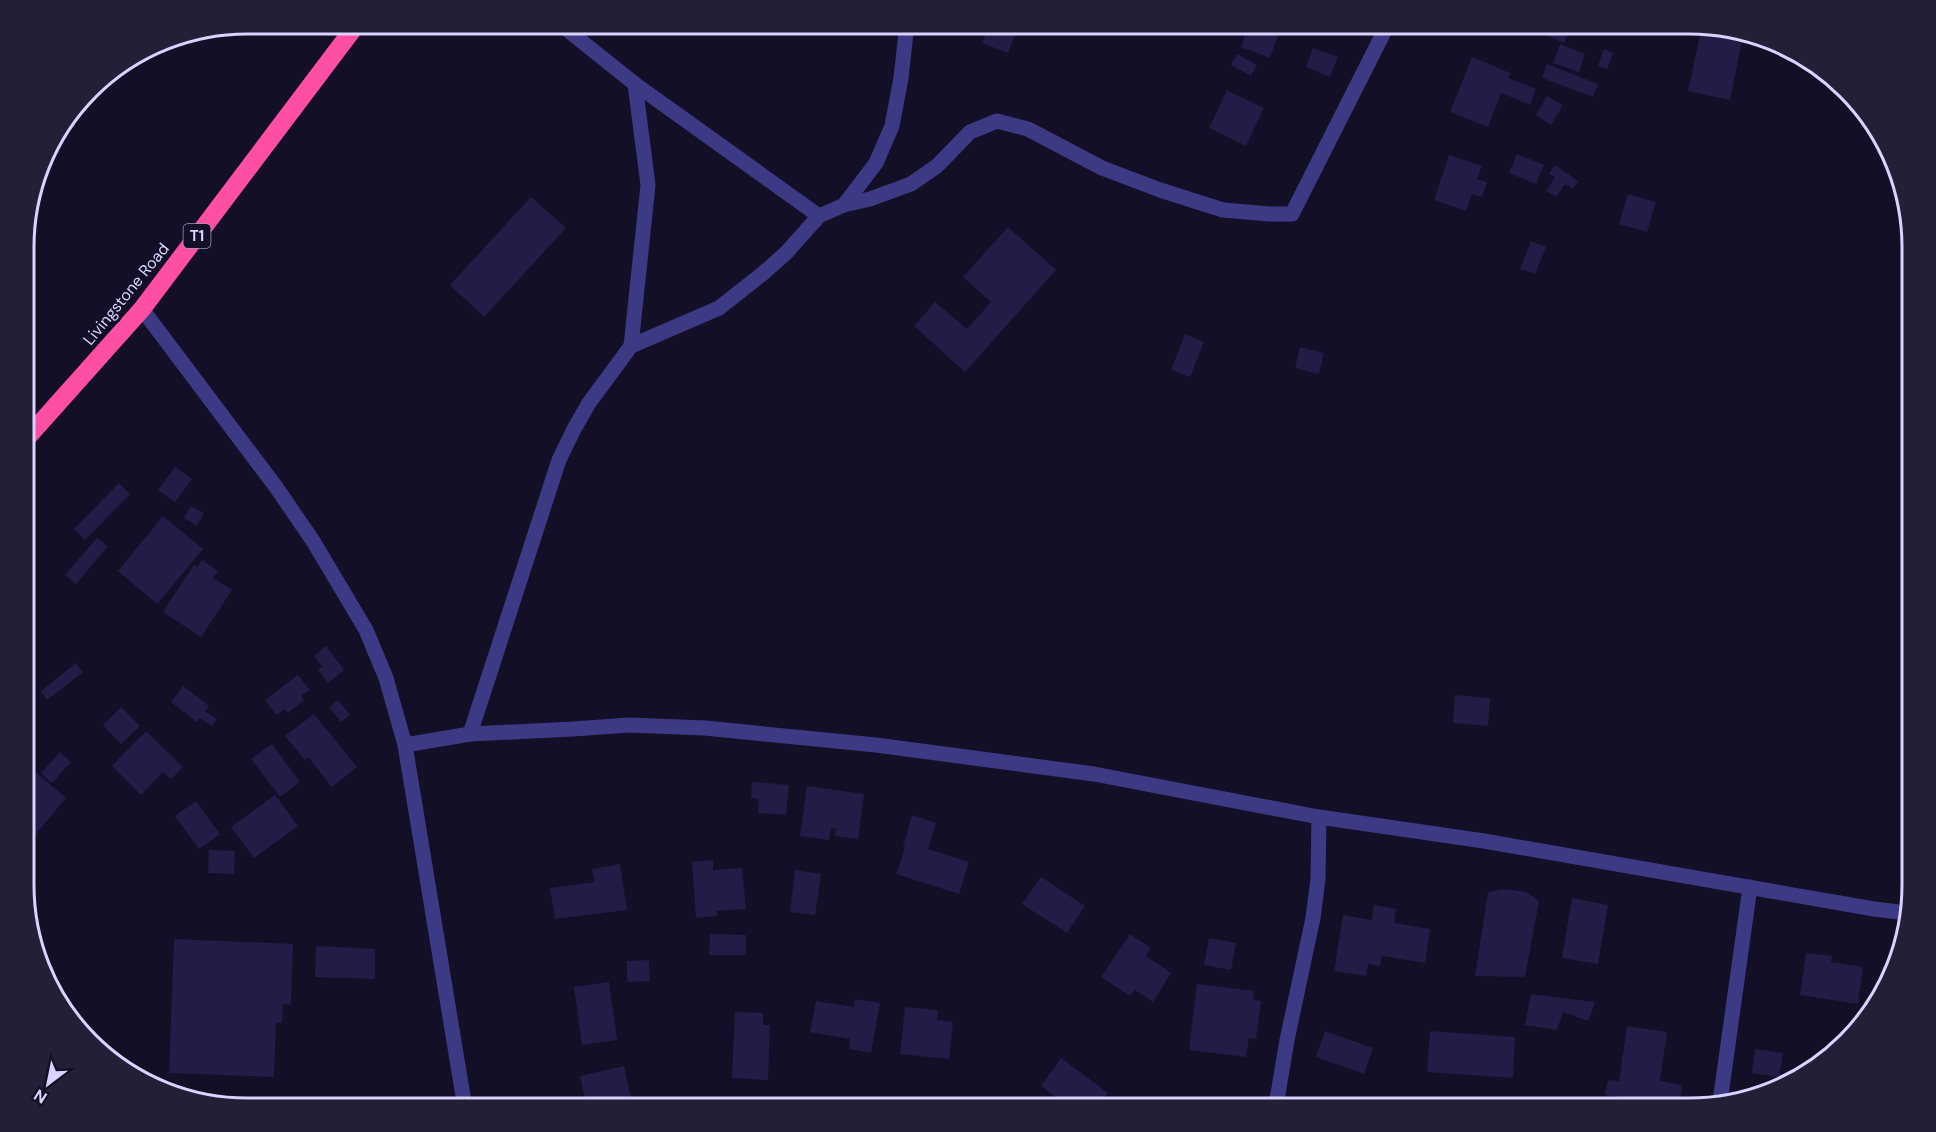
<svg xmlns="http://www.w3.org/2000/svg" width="1936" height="1132" viewBox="0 0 1936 1132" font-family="'DM Sans',sans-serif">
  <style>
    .building { fill: #241b47 }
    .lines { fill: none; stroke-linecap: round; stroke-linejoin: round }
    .minor { stroke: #3d3a85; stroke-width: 15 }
    .highway { stroke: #ff4fa3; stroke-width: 18 }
    .labels { text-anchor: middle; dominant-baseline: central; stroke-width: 6; stroke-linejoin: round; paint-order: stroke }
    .shield { fill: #130f26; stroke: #9e99be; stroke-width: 1.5 }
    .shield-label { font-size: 15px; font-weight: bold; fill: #d9d4ff }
    .street-label { font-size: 16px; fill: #d9d4ff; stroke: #130f26 }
    .rim { fill: none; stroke: #d9d4ff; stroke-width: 3 }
  </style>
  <rect width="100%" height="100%" fill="#130f26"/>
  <g class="building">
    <path d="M 990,24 L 1019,24 L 1008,53 L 982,43 Z"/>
    <path d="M 1249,24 L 1282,24 L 1270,58 L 1241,47 Z"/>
    <path d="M 1544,24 L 1572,24 L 1564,43 L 1541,33 Z"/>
    <path d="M 1702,26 L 1744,31 L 1730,100 L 1688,91 Z"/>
    <path d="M 1560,44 L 1585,54 L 1579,72 L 1553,63 Z"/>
    <path d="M 1313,48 L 1338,57 L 1330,77 L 1306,67 Z"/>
    <path d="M 1604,49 L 1613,53 L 1607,69 L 1598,66 Z"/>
    <path d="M 1237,54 L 1257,65 L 1251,76 L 1231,65 Z"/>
    <path d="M 1472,57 L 1510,73 L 1508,78 L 1536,89 L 1530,105 L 1501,93 L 1488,127 L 1450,112 Z"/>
    <path d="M 1547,64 L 1598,84 L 1593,97 L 1542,78 Z"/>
    <path d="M 1227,90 L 1264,108 L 1246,146 L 1209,128 Z"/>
    <path d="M 1547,96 L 1563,105 L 1551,125 L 1536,115 Z"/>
    <path d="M 1517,154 L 1544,165 L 1536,184 L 1509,173 Z"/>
    <path d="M 1449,155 L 1482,166 L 1477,179 L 1487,182 L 1482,197 L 1472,194 L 1466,211 L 1434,200 Z"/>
    <path d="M 1555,165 L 1578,181 L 1573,189 L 1565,184 L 1556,197 L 1546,191 L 1555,177 L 1549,174 Z"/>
    <path d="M 1628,194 L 1656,202 L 1647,232 L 1619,224 Z"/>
    <path d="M 531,197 L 566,228 L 484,317 L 450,285 Z"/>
    <path d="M 1008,227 L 1056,270 L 965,372 L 914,326 L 935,302 L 967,329 L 991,302 L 963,277 Z"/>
    <path d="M 1531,241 L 1546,247 L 1535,274 L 1520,269 Z"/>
    <path d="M 1185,334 L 1204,342 L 1190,377 L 1171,370 Z"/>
    <path d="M 1300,347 L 1324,353 L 1319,374 L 1295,368 Z"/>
    <path d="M 175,467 L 192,479 L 175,502 L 158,490 Z"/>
    <path d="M 119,483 L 130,494 L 85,540 L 74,529 Z"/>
    <path d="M 191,506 L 204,513 L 197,526 L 184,518 Z"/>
    <path d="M 163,516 L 203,549 L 157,604 L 118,571 Z"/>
    <path d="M 97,538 L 108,546 L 76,584 L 65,575 Z"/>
    <path d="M 202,560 L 218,571 L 213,578 L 232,590 L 201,637 L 163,612 L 194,565 L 197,567 Z"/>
    <path d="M 326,646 L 344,670 L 328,683 L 318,670 L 322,667 L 314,656 Z"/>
    <path d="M 76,663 L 83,672 L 47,700 L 41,691 Z"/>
    <path d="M 298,675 L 310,690 L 301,696 L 304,700 L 288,713 L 285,709 L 276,715 L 265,700 Z"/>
    <path d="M 183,686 L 209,706 L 205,711 L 217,719 L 212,726 L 200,718 L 197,722 L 171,702 Z"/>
    <path d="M 1455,695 L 1490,698 L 1488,726 L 1453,723 Z"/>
    <path d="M 338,700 L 350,715 L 341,722 L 329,707 Z"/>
    <path d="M 121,707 L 140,726 L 121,744 L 103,725 Z"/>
    <path d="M 314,714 L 357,767 L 332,787 L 308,757 L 305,760 L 285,736 Z"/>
    <path d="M 146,731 L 183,767 L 171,779 L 163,772 L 141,795 L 112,766 Z"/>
    <path d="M 272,744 L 300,782 L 280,797 L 251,759 Z"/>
    <path d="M 60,752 L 71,762 L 52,783 L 41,773 Z"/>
    <path d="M 26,764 L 66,798 L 26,846 Z"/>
    <path d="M 752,782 L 789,785 L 786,815 L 758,813 L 759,799 L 751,798 Z"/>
    <path d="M 807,786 L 864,794 L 858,839 L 835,836 L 836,829 L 831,828 L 829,840 L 800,836 Z"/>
    <path d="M 275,795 L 298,826 L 254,858 L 231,827 Z"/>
    <path d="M 196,801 L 220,834 L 199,849 L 175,816 Z"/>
    <path d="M 912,815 L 936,823 L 928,849 L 969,862 L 959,894 L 896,874 L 905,848 L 903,847 Z"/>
    <path d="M 209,850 L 235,851 L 234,874 L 208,873 Z"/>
    <path d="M 713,860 L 713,870 L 742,868 L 746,909 L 717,911 L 717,916 L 696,918 L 692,862 Z"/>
    <path d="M 620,864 L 627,910 L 555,919 L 550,888 L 595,882 L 592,869 Z"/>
    <path d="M 795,870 L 821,874 L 815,915 L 790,912 Z"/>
    <path d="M 1041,877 L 1085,906 L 1067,933 L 1022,904 Z"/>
    <path d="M 1506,889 L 1526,892 L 1539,901 L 1525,977 L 1475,976 L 1488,892 Z"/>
    <path d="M 1572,898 L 1608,905 L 1598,964 L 1562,958 Z"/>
    <path d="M 1374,905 L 1396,909 L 1394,923 L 1430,929 L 1425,963 L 1382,956 L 1380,966 L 1368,964 L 1366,976 L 1334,971 L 1343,915 L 1372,920 Z"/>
    <path d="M 710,934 L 746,935 L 746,955 L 709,955 Z"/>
    <path d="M 1130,934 L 1151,948 L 1146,956 L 1171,973 L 1153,1002 L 1135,990 L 1130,996 L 1101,977 Z"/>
    <path d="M 1209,938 L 1236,943 L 1231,970 L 1204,965 Z"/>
    <path d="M 174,939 L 293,944 L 291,1005 L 283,1004 L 282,1023 L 276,1023 L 274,1077 L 169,1073 Z"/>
    <path d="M 316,946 L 375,949 L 375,979 L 315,977 Z"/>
    <path d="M 1806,953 L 1832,956 L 1831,962 L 1863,967 L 1858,1004 L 1800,995 Z"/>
    <path d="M 649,960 L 650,981 L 627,982 L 627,961 Z"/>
    <path d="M 609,982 L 617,1040 L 582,1045 L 574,987 Z"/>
    <path d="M 1197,984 L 1254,991 L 1253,1000 L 1261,1001 L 1256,1039 L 1249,1038 L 1246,1057 L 1189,1050 Z"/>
    <path d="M 1531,994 L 1595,1002 L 1588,1021 L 1563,1012 L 1557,1030 L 1525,1025 Z"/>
    <path d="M 855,999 L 880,1003 L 871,1053 L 849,1049 L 850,1039 L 810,1032 L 816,1001 L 854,1007 Z"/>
    <path d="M 905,1007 L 938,1010 L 937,1020 L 953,1022 L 949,1059 L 900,1054 Z"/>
    <path d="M 735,1012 L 763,1013 L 763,1025 L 770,1025 L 768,1080 L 732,1078 Z"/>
    <path d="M 1627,1026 L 1667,1032 L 1660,1081 L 1682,1085 L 1679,1106 L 1605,1095 L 1608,1080 L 1619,1081 Z"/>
    <path d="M 1325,1031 L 1373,1048 L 1364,1074 L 1316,1057 Z"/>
    <path d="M 1430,1031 L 1515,1037 L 1513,1078 L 1427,1072 Z"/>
    <path d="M 1755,1049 L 1783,1053 L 1779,1077 L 1752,1073 Z"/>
    <path d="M 1061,1058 L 1108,1093 L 1097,1108 L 1070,1108 L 1041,1086 Z"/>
    <path d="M 624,1066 L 633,1108 L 587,1108 L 580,1076 Z"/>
  </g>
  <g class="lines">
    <g class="minor">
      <path d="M 560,24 L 635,84 L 819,216"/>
      <path d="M 844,205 L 870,199 L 911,184 L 937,166 L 970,132 L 997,121 L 1028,129 L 1102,168 L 1160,190 L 1223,210 L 1269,214 L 1292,214 L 1388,24"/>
      <path d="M 142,309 L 276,487 L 313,541 L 366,630 L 386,678 L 405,745 L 465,1108"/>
      <path d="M 631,346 L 648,185 L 635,84"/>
      <path d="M 470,734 L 559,460 L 574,429 L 589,403 L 631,346 L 719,308 L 761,275 L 786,253 L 819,216 L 844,205 L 876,163 L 892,126 L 901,78 L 907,24"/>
      <path d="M 405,745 L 470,734 L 573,729 L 629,725 L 705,728 L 876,745 L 1094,774 L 1319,817 L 1484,841 L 1874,909 L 1907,913"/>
      <path d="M 1720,1102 L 1750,887"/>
      <path d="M 1274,1108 L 1278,1094 L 1287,1040 L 1313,918 L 1318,879 L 1319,817"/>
    </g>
    <path class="highway" d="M 26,439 L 142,309 L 357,24"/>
  </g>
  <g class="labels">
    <rect class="shield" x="183.5" y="224" width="27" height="24" rx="4.5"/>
    <g class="shield-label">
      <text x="197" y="236">T1</text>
    </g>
    <g class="street-label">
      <text transform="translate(126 294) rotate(-51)">Livingstone Road</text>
    </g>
  </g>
  <path d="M0 0H1936V1132H0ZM247 34H1689A213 213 0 0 1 1902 247V885A213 213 0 0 1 1689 1098H247A213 213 0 0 1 34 885V247A213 213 0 0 1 247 34Z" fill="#231f37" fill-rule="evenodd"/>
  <path class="rim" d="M247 34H1689A213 213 0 0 1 1902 247V885A213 213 0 0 1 1689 1098H247A213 213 0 0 1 34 885V247A213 213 0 0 1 247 34Z"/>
  <g transform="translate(48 1084) rotate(212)" stroke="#130f26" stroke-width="4.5" paint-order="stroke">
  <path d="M0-4.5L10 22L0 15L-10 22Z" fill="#d9d4ff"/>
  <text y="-9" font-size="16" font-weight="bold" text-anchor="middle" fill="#d9d4ff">N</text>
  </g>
</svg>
